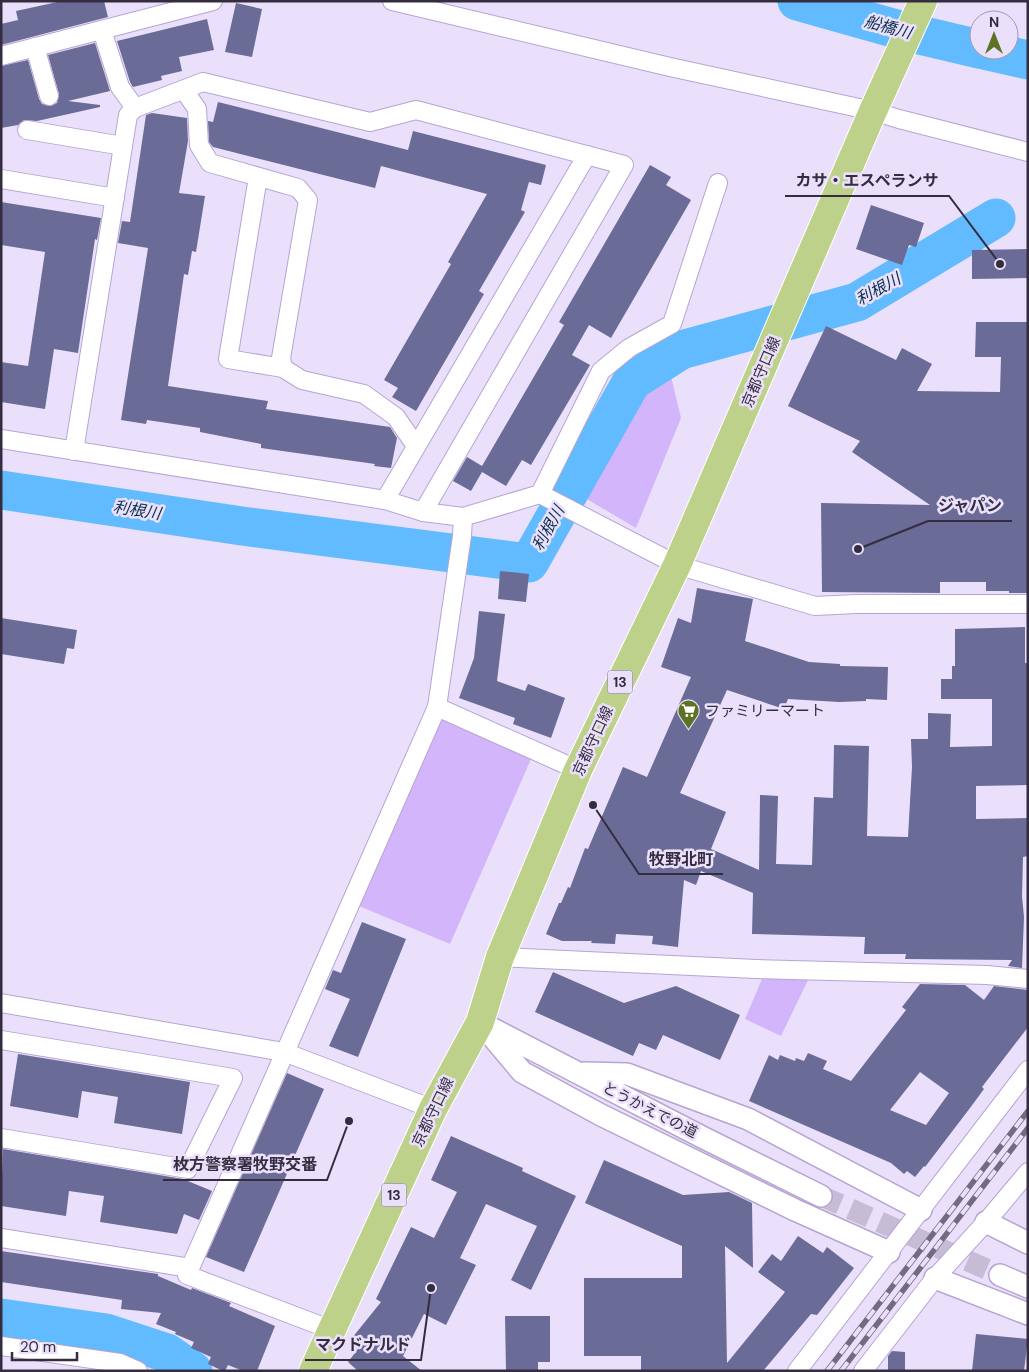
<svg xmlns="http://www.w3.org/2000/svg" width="1029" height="1372" viewBox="0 0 1029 1372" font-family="'DM Sans','Noto Sans JP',sans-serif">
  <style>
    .green { fill: #d2b5fb }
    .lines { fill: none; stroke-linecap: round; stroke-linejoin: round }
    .river { stroke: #62bbfe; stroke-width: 39 }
    .building { fill: #6a6b96; fill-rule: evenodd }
    .tertiary-tunnel { stroke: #c6bcd6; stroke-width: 21; stroke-dasharray: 21 11; stroke-linecap: butt }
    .minor-casing { stroke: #b7a4d2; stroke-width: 20 }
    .tertiary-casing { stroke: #b7a4d2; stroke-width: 24 }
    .primary-casing { stroke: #fff; stroke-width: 30 }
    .minor { stroke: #fff; stroke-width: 18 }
    .tertiary { stroke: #fff; stroke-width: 21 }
    .primary { stroke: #bed18a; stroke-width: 28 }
    .rail-casing { stroke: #746b81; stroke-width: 5.5 }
    .rail { stroke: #ebe0fc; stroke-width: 4; stroke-dasharray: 11; stroke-linecap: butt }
    .labels { text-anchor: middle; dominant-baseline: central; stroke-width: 5; stroke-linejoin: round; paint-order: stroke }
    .shield { fill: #ebe0fc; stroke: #6b6278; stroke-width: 1 }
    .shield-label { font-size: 14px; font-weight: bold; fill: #342c3f }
    .street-label { font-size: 15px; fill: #342c3f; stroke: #ebe0fc }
    .poi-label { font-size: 15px; fill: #342c3f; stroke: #ebe0fc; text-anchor: start }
    .water-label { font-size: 16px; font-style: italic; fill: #072e48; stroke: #ebe0fc }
    .leader { fill: none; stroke: #342c3f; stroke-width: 2 }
    .callout-dot { fill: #342c3f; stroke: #ebe0fc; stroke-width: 2 }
    .callout-label { font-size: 16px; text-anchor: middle; font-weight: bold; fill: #342c3f; stroke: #ebe0fc; stroke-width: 5; stroke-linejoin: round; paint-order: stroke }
  </style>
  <rect width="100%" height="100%" fill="#ebe0fc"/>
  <g class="green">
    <path d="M 670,372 L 681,418 L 636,528 L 580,495 L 635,393 Z"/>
    <path d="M 442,718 L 531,759 L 450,944 L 359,906 Z"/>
    <path d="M 809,978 L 781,1036 L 745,1019 L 762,979 Z"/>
  </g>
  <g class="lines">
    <g class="river">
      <path d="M 797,1 L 907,32 L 979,49"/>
      <path d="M 984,50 L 1028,60"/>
      <path d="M 1,490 L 242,526 L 529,563 L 632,381 L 681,350 L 857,302 L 996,218"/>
      <path d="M 1,1318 L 106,1333 L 167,1353 L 193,1371"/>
    </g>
  </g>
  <g class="building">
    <path d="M 62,1 L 104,1 L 108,17 L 1,45 L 1,24 L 18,20 L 16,11 Z"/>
    <path d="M 236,3 L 262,9 L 252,57 L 225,52 Z"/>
    <path d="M 207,19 L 214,50 L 179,57 L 182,71 L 161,76 L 162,80 L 133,87 L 130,82 L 117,41 Z"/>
    <path d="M 95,43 L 110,91 L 68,101 L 100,105 L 100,107 L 37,121 L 24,120 L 18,125 L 1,128 L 1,66 L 28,60 L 39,99 L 42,104 L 51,106 L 57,103 L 59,94 L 48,55 Z"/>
    <path d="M 218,102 L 408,150 L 413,131 L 546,165 L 541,185 L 529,182 L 521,210 L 525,212 L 479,291 L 484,294 L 416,411 L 392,397 L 398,388 L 384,380 L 451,264 L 448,262 L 487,194 L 381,166 L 375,188 L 213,147 L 209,142 L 208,121 L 213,122 Z"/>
    <path d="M 152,113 L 187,118 L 188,141 L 179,193 L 205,196 L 196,252 L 192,251 L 188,275 L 184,274 L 168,386 L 268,401 L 266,409 L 390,427 L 397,438 L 391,468 L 374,466 L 375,464 L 261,448 L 261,444 L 200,432 L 200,428 L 147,420 L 146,424 L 121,420 L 148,248 L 118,243 L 122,221 L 130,222 L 146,115 Z"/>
    <path d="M 650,165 L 671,177 L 666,185 L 691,200 L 611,338 L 589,325 L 572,355 L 590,365 L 531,465 L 522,460 L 506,486 L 482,472 L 471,491 L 453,481 L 467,457 L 482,466 L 564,325 L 559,322 Z"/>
    <path d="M 1,202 L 101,218 L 97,240 L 95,239 L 78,353 L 54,349 L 45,409 L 1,402 L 1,362 L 28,366 L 45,252 L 1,245 Z"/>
    <path d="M 871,205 L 924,223 L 916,247 L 909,245 L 902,265 L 856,249 Z"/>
    <path d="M 1028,249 L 1028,278 L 972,279 L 972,250 Z"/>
    <path d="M 976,322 L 1028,322 L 1028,593 L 1009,593 L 1009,591 L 986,591 L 986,582 L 940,582 L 940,593 L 822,592 L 821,503 L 930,505 L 852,452 L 860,441 L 788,406 L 826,326 L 896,360 L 902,348 L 932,364 L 917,391 L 1000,392 L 1001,357 L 975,357 Z"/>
    <path d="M 500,571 L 529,574 L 526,602 L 498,599 Z"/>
    <path d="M 697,588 L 753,599 L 745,641 L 809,662 L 840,664 L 840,666 L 888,667 L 887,700 L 866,699 L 866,701 L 839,702 L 788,699 L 784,709 L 727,690 L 680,793 L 726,812 L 711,849 L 759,870 L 760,795 L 778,796 L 776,864 L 812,865 L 814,797 L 833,798 L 834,745 L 869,746 L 867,836 L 908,837 L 912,767 L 911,739 L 928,739 L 928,713 L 951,714 L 950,747 L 992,746 L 992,699 L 941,699 L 941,679 L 952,679 L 952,666 L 955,666 L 955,629 L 1025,627 L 1025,663 L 1028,663 L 1028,785 L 976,786 L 976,819 L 1028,818 L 1028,856 L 1023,857 L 1022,896 L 1024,917 L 1022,968 L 1008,966 L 1012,960 L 905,959 L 906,954 L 864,954 L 865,937 L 752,934 L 753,893 L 701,871 L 696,885 L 684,880 L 678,947 L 652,944 L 653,936 L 616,934 L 615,944 L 591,943 L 592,941 L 562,941 L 546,934 L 559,903 L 561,903 L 568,887 L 570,888 L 585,848 L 588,849 L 623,767 L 647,777 L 691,677 L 661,667 L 678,618 L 691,623 Z"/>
    <path d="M 479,611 L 505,614 L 497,681 L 525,691 L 528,684 L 565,698 L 551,738 L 513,724 L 515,718 L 459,698 L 474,658 Z"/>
    <path d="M 1,618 L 77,630 L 74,649 L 67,648 L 64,664 L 1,654 Z"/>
    <path d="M 362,922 L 406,939 L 358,1057 L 329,1046 L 350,999 L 325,989 L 333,970 L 341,973 Z"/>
    <path d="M 553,972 L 624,1003 L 676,986 L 740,1015 L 720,1060 L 663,1035 L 656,1050 L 639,1043 L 633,1056 L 535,1012 Z"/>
    <path d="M 920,984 L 965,985 L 984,1000 L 994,986 L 1028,990 L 1028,1027 L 982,1087 L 984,1089 L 970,1108 L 925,1167 L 924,1166 L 915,1177 L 907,1171 L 904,1174 L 891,1163 L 749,1101 L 769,1055 L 778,1060 L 780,1055 L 795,1061 L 796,1058 L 804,1061 L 808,1053 L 827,1061 L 823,1069 L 851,1081 L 906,1010 L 902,1007 ZM 920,1072 L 949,1093 L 926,1125 L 890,1110 Z"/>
    <path d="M 18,1054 L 190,1082 L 182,1134 L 114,1123 L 118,1097 L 82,1091 L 78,1118 L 10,1106 Z"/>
    <path d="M 287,1073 L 324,1089 L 244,1272 L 206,1257 Z"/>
    <path d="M 451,1136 L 523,1168 L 522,1171 L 576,1196 L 531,1290 L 511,1280 L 537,1226 L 486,1204 L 460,1258 L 476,1265 L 446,1325 L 424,1314 L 403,1356 L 422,1371 L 358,1371 L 348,1362 L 361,1345 L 352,1338 L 381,1302 L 376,1299 L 411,1227 L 434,1238 L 457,1192 L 431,1180 Z"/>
    <path d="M 3,1149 L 183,1179 L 212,1191 L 199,1220 L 184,1214 L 177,1234 L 100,1222 L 104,1196 L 69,1191 L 66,1216 L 1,1206 Z"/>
    <path d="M 604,1160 L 683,1195 L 729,1192 L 752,1203 L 753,1268 L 725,1246 L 727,1363 L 785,1292 L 758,1272 L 772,1254 L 781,1261 L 798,1236 L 823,1253 L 827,1247 L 854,1268 L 817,1315 L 811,1314 L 763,1371 L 641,1371 L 641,1356 L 584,1356 L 584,1316 L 585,1316 L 584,1316 L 584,1278 L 682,1278 L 682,1246 L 585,1203 Z"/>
    <path d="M 1,1251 L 158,1274 L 158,1276 L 191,1290 L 192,1288 L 231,1303 L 229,1306 L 275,1326 L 257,1371 L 243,1371 L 228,1365 L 225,1371 L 223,1371 L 208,1364 L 211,1357 L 191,1348 L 194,1342 L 175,1334 L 176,1332 L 156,1324 L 161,1313 L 121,1309 L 122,1300 L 1,1282 Z"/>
    <path d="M 505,1316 L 550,1316 L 550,1362 L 538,1362 L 538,1371 L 506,1371 Z"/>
    <path d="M 976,1334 L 1028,1339 L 1024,1371 L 972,1371 Z"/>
    <path d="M 892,1351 L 905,1352 L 905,1371 L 888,1371 L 888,1356 Z"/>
  </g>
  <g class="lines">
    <path class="tertiary-tunnel" d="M 821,1196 L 1000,1275"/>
    <defs>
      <g id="minor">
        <path d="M 392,1 L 670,67 L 873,111 L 899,119 L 1028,152"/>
        <path d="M 102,30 L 120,87 L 135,108"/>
        <path d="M 35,47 L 49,96"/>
        <path d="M 1,56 L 213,1"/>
        <path d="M 184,90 L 197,109 L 199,145 L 210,163 L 298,188 L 308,200 L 281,358 L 283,368 L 302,380 L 364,394 L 396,417 L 416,446"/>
        <path d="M 27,130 L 123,146"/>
        <path d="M 258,177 L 228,359 L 283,368"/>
        <path d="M 1,179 L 115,198"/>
        <path d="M 1,439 L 385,500 L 423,512 L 463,517 L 540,494 L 677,565 L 815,606 L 856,604 L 1028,604"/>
        <path d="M 74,451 L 128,115 L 135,108 L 203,82 L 370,122 L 416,110 L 624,165 L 423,512"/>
        <path d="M 540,494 L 601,371 L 629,348 L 672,324 L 718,183"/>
        <path d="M 385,500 L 587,155"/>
        <path d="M 437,707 L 578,770"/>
        <path d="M 500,957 L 756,969 L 987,975 L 1028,979"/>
        <path d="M 1,1003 L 284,1052 L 433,1109"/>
        <path d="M 1,1040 L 233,1078 L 188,1169 L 1,1138"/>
        <path d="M 1,1238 L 190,1268"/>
        <path d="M 332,1330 L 187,1275 L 437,707 L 462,536 L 463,517"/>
        <path d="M 1,1346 L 120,1363 L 138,1371"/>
        <path d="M 797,1371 L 1028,1070"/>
        <path d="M 863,1371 L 935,1278 L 986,1222 L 1028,1172"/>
      </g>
      <g id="tertiary">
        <path d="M 480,1022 L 522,1072 L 601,1115 L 795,1210 L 889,1252"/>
        <path d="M 489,1027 L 704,1138 L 821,1196"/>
        <path d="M 584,1073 L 627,1074 L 748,1119 L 921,1210"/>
        <path d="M 986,1222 L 1028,1243"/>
        <path d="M 1000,1275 L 1028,1287"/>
        <path d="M 935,1278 L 1028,1314"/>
      </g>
      <path id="primary" d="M 313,1371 L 433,1109 L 480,1022 L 500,957 L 578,770 L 677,565 L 873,111 L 923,1"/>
    </defs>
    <use href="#minor" class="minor-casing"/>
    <use href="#tertiary" class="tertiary-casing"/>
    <use href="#primary" class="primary-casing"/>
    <use href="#minor" class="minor"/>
    <use href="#tertiary" class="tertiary"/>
    <use href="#primary" class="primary"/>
    <defs>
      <g id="rail">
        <path d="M 827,1371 L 1028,1111"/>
        <path d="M 841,1371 L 1028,1128"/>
      </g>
    </defs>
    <use href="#rail" class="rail-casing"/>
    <use href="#rail" class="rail"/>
  </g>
  <defs>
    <symbol id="supermarket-pin" viewBox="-11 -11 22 30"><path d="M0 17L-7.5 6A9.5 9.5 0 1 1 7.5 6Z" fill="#5d7323" stroke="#ebe0fc"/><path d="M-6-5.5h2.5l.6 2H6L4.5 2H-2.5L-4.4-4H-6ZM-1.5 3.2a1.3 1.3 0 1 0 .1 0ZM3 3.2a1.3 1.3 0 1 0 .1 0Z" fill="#fff"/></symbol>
  </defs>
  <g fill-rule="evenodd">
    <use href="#supermarket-pin" x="676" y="698" width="25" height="34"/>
  </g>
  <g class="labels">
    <g class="shield">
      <rect x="607.5" y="670.5" width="25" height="23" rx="4"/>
      <rect x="381.5" y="1183.5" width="25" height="23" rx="4"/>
    </g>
    <g class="shield-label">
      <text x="620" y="682">13</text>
      <text x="394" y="1195">13</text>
    </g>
    <g class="street-label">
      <text transform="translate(761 372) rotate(-67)">京都守口線</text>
      <text transform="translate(593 741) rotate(-65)">京都守口線</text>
      <text transform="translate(650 1110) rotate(27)">とうかえでの道</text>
      <text transform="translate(433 1112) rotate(-64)">京都守口線</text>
    </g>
    <g class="poi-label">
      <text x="705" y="711">ファミリーマート</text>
    </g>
    <g class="water-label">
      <text transform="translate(888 27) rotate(15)">船橋川</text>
      <text transform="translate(878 289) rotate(-29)">利根川</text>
      <text transform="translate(137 510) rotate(9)">利根川</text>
      <text transform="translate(548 528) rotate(-61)">利根川</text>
    </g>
  </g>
  <path class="leader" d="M1000 264L949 196H785M858 549L928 521H1012M593 805L639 874H723M349 1121L327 1180H163M431 1288L421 1360H305"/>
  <g class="callout-dot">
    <circle cx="1000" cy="264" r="5"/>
    <circle cx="858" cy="549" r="5"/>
    <circle cx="593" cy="805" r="5"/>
    <circle cx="349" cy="1121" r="5"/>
    <circle cx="431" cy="1288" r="5"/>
  </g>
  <g class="callout-label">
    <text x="867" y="186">カサ・エスペランサ</text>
    <text x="970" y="511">ジャパン</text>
    <text x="681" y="865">牧野北町</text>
    <text x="245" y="1170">枚方警察署牧野交番</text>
    <text x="363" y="1350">マクドナルド</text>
  </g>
  <rect width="1029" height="1372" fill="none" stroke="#342c3f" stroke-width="5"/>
  <g transform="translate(994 35)"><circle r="24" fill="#ebe0fc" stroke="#a298b0"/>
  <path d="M0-4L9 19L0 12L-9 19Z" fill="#5d7323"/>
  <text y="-8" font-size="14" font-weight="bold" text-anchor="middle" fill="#342c3f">N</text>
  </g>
  <path d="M12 1352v8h65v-8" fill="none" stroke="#342c3f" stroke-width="2.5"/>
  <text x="20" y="1352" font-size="15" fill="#342c3f" stroke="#ebe0fc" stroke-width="4" paint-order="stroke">20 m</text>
</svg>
